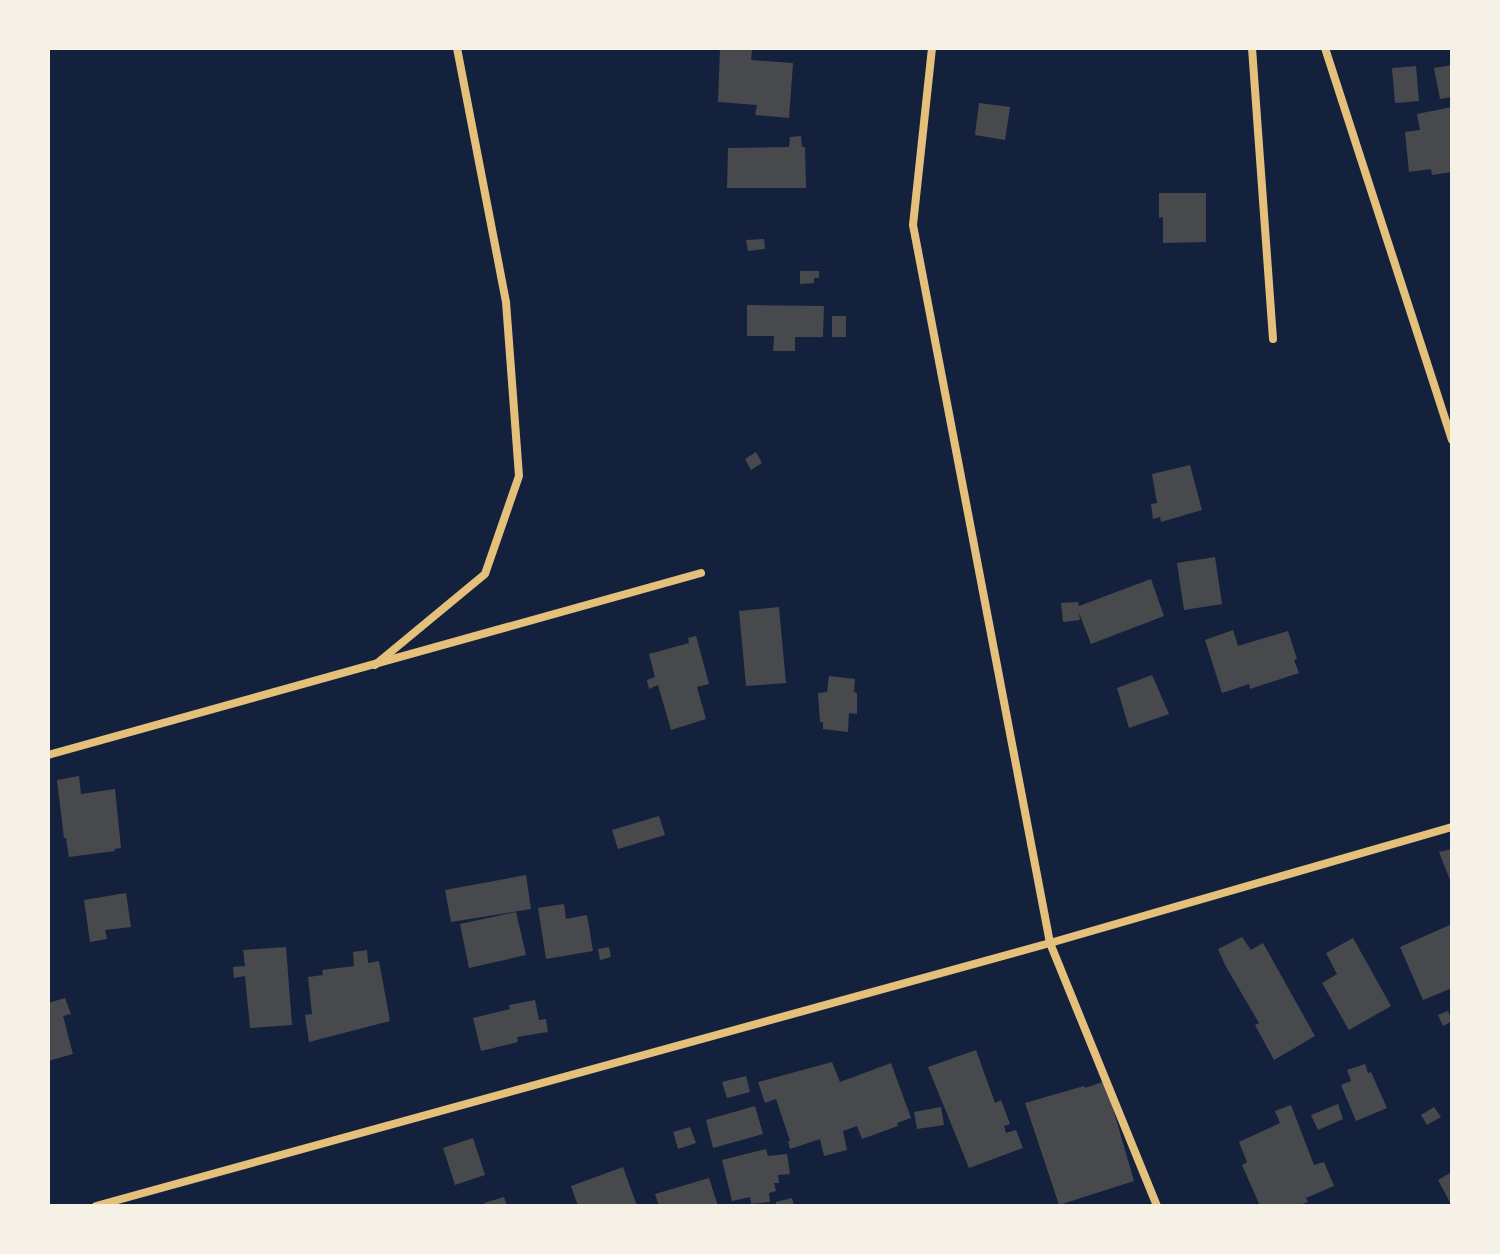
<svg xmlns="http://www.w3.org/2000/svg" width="1500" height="1254" viewBox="0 0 1500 1254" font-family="Commissioner,sans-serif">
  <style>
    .building { fill: #48494c }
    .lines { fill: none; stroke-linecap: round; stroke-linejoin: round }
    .minor { stroke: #e5c07b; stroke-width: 8 }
  </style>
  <rect width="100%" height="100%" fill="#14213d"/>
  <g class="building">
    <path d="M 720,48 L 752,50 L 751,60 L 793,63 L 789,118 L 755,115 L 757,105 L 718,102 Z"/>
    <path d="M 1452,65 L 1452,97 L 1440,99 L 1434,68 Z"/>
    <path d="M 1416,66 L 1419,101 L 1395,103 L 1392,68 Z"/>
    <path d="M 979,103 L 1010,107 L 1005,140 L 975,135 Z"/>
    <path d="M 1452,107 L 1452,172 L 1432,175 L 1431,169 L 1409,172 L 1405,132 L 1420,130 L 1417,114 Z"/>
    <path d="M 801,136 L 802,147 L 805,147 L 806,188 L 727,188 L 728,148 L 789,147 L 790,137 Z"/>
    <path d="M 1159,193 L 1206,193 L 1206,242 L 1163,243 L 1163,217 L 1159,218 Z"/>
    <path d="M 764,239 L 765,249 L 748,251 L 746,240 Z"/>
    <path d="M 800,271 L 819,271 L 819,278 L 814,278 L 814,283 L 800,284 Z"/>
    <path d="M 747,305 L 824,306 L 823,337 L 795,337 L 795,351 L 773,351 L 774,336 L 747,336 Z"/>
    <rect x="832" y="316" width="14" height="21"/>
    <path d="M 756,452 L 762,463 L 751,470 L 745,459 Z"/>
    <path d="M 1190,465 L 1202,510 L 1161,522 L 1160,517 L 1153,519 L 1151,504 L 1157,503 L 1152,474 Z"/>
    <path d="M 1215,557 L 1222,604 L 1184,610 L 1177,563 Z"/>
    <path d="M 1151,579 L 1164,616 L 1091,644 L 1079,613 L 1080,620 L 1063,622 L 1061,603 L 1078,602 L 1079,606 Z"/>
    <path d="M 779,607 L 786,683 L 746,686 L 739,611 Z"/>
    <path d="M 1233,630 L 1238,646 L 1288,631 L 1297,659 L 1294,660 L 1299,673 L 1250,689 L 1249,684 L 1222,693 L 1205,640 Z"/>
    <path d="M 696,636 L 709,684 L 697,687 L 706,719 L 671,730 L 658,685 L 649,689 L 647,680 L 655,677 L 649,654 L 689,643 L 688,638 Z"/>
    <path d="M 1152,675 L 1169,714 L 1129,728 L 1117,688 Z"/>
    <path d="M 829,676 L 855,679 L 854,692 L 857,693 L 857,714 L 849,713 L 848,732 L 823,729 L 823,722 L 820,722 L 818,693 L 827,692 Z"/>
    <path d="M 79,776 L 81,794 L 115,789 L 121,848 L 114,849 L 115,851 L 69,857 L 66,838 L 64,838 L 57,780 Z"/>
    <path d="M 659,816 L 665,835 L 618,849 L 612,830 Z"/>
    <path d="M 1452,849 L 1452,885 L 1439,852 Z"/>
    <path d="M 526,875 L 531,909 L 451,922 L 445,890 Z"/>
    <path d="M 126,893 L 131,927 L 105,930 L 107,939 L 90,942 L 84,900 Z"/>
    <path d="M 564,904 L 566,919 L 587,915 L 593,951 L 546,959 L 538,908 Z"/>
    <path d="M 516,912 L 526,955 L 469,968 L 460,924 Z"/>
    <path d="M 1452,924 L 1452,988 L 1423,1000 L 1400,947 Z"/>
    <path d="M 1242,937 L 1251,950 L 1263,943 L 1315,1036 L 1274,1060 L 1255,1025 L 1259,1023 L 1225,965 L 1218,949 Z"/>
    <path d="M 1353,938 L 1391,1006 L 1349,1030 L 1322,983 L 1337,974 L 1326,953 Z"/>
    <path d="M 286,947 L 292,1025 L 250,1028 L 245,976 L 234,978 L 233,967 L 245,966 L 243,950 Z"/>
    <path d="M 609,947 L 611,957 L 600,960 L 598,949 Z"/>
    <path d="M 367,950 L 368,963 L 379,961 L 390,1021 L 309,1042 L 305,1015 L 312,1014 L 308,977 L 323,975 L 322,970 L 354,966 L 353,952 Z"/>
    <path d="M 65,998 L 71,1014 L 63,1016 L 73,1054 L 48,1061 L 48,1003 Z"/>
    <path d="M 535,1000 L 539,1020 L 546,1019 L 548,1032 L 517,1037 L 518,1042 L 481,1051 L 473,1018 L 510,1009 L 509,1005 Z"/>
    <path d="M 1448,1011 L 1452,1021 L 1443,1026 L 1438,1015 Z"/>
    <path d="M 976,1050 L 995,1103 L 1001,1100 L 1010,1124 L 1004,1126 L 1006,1133 L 1016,1130 L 1023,1148 L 969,1168 L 928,1067 Z"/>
    <path d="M 832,1062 L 840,1082 L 891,1063 L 911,1118 L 897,1123 L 898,1126 L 862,1139 L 857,1126 L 843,1131 L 847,1150 L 824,1156 L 820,1139 L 790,1149 L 788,1141 L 790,1141 L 776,1099 L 765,1103 L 758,1082 Z"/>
    <path d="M 1365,1064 L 1368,1073 L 1371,1072 L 1387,1108 L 1356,1121 L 1341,1085 L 1351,1081 L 1347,1070 Z"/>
    <path d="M 746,1076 L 750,1092 L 727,1098 L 722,1082 Z"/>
    <path d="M 1105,1081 L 1134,1181 L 1059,1205 L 1025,1103 L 1084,1086 L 1085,1088 Z"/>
    <path d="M 1338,1104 L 1343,1119 L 1318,1130 L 1311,1115 Z"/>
    <path d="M 1291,1105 L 1314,1165 L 1324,1162 L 1334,1186 L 1306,1198 L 1308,1202 L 1298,1206 L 1260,1206 L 1242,1165 L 1247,1162 L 1239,1142 L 1280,1123 L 1275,1111 Z"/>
    <path d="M 755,1106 L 763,1134 L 713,1148 L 706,1120 Z"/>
    <path d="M 941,1107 L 944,1125 L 917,1129 L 914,1112 Z"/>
    <path d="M 1434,1107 L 1441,1117 L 1427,1125 L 1421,1115 Z"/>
    <path d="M 690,1127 L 696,1143 L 678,1149 L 673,1132 Z"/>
    <path d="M 473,1138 L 485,1175 L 455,1185 L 443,1148 Z"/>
    <path d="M 766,1149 L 768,1156 L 787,1154 L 790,1174 L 778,1175 L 779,1183 L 774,1183 L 776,1191 L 769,1193 L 770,1202 L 751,1204 L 750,1197 L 732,1201 L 722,1160 Z"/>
    <path d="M 623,1167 L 637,1206 L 578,1206 L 571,1186 Z"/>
    <path d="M 1452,1172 L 1452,1206 L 1438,1180 Z"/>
    <path d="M 709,1178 L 718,1206 L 659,1206 L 655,1194 Z"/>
    <path d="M 504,1197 L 507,1206 L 485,1206 L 484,1203 Z"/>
    <path d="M 792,1198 L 794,1206 L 776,1206 L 776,1202 Z"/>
  </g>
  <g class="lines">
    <g class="minor">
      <path d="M 932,48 L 913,225 L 1050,943 L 1157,1206"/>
      <path d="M 1252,48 L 1273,339"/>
      <path d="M 1325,48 L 1452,440"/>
      <path d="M 375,665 L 485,574 L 519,476 L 506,302 L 457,48"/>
      <path d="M 48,755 L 701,573"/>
      <path d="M 96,1206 L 1050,943 L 1452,827"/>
    </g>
  </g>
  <rect width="1500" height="1254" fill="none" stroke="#f6f1e7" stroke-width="100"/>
</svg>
